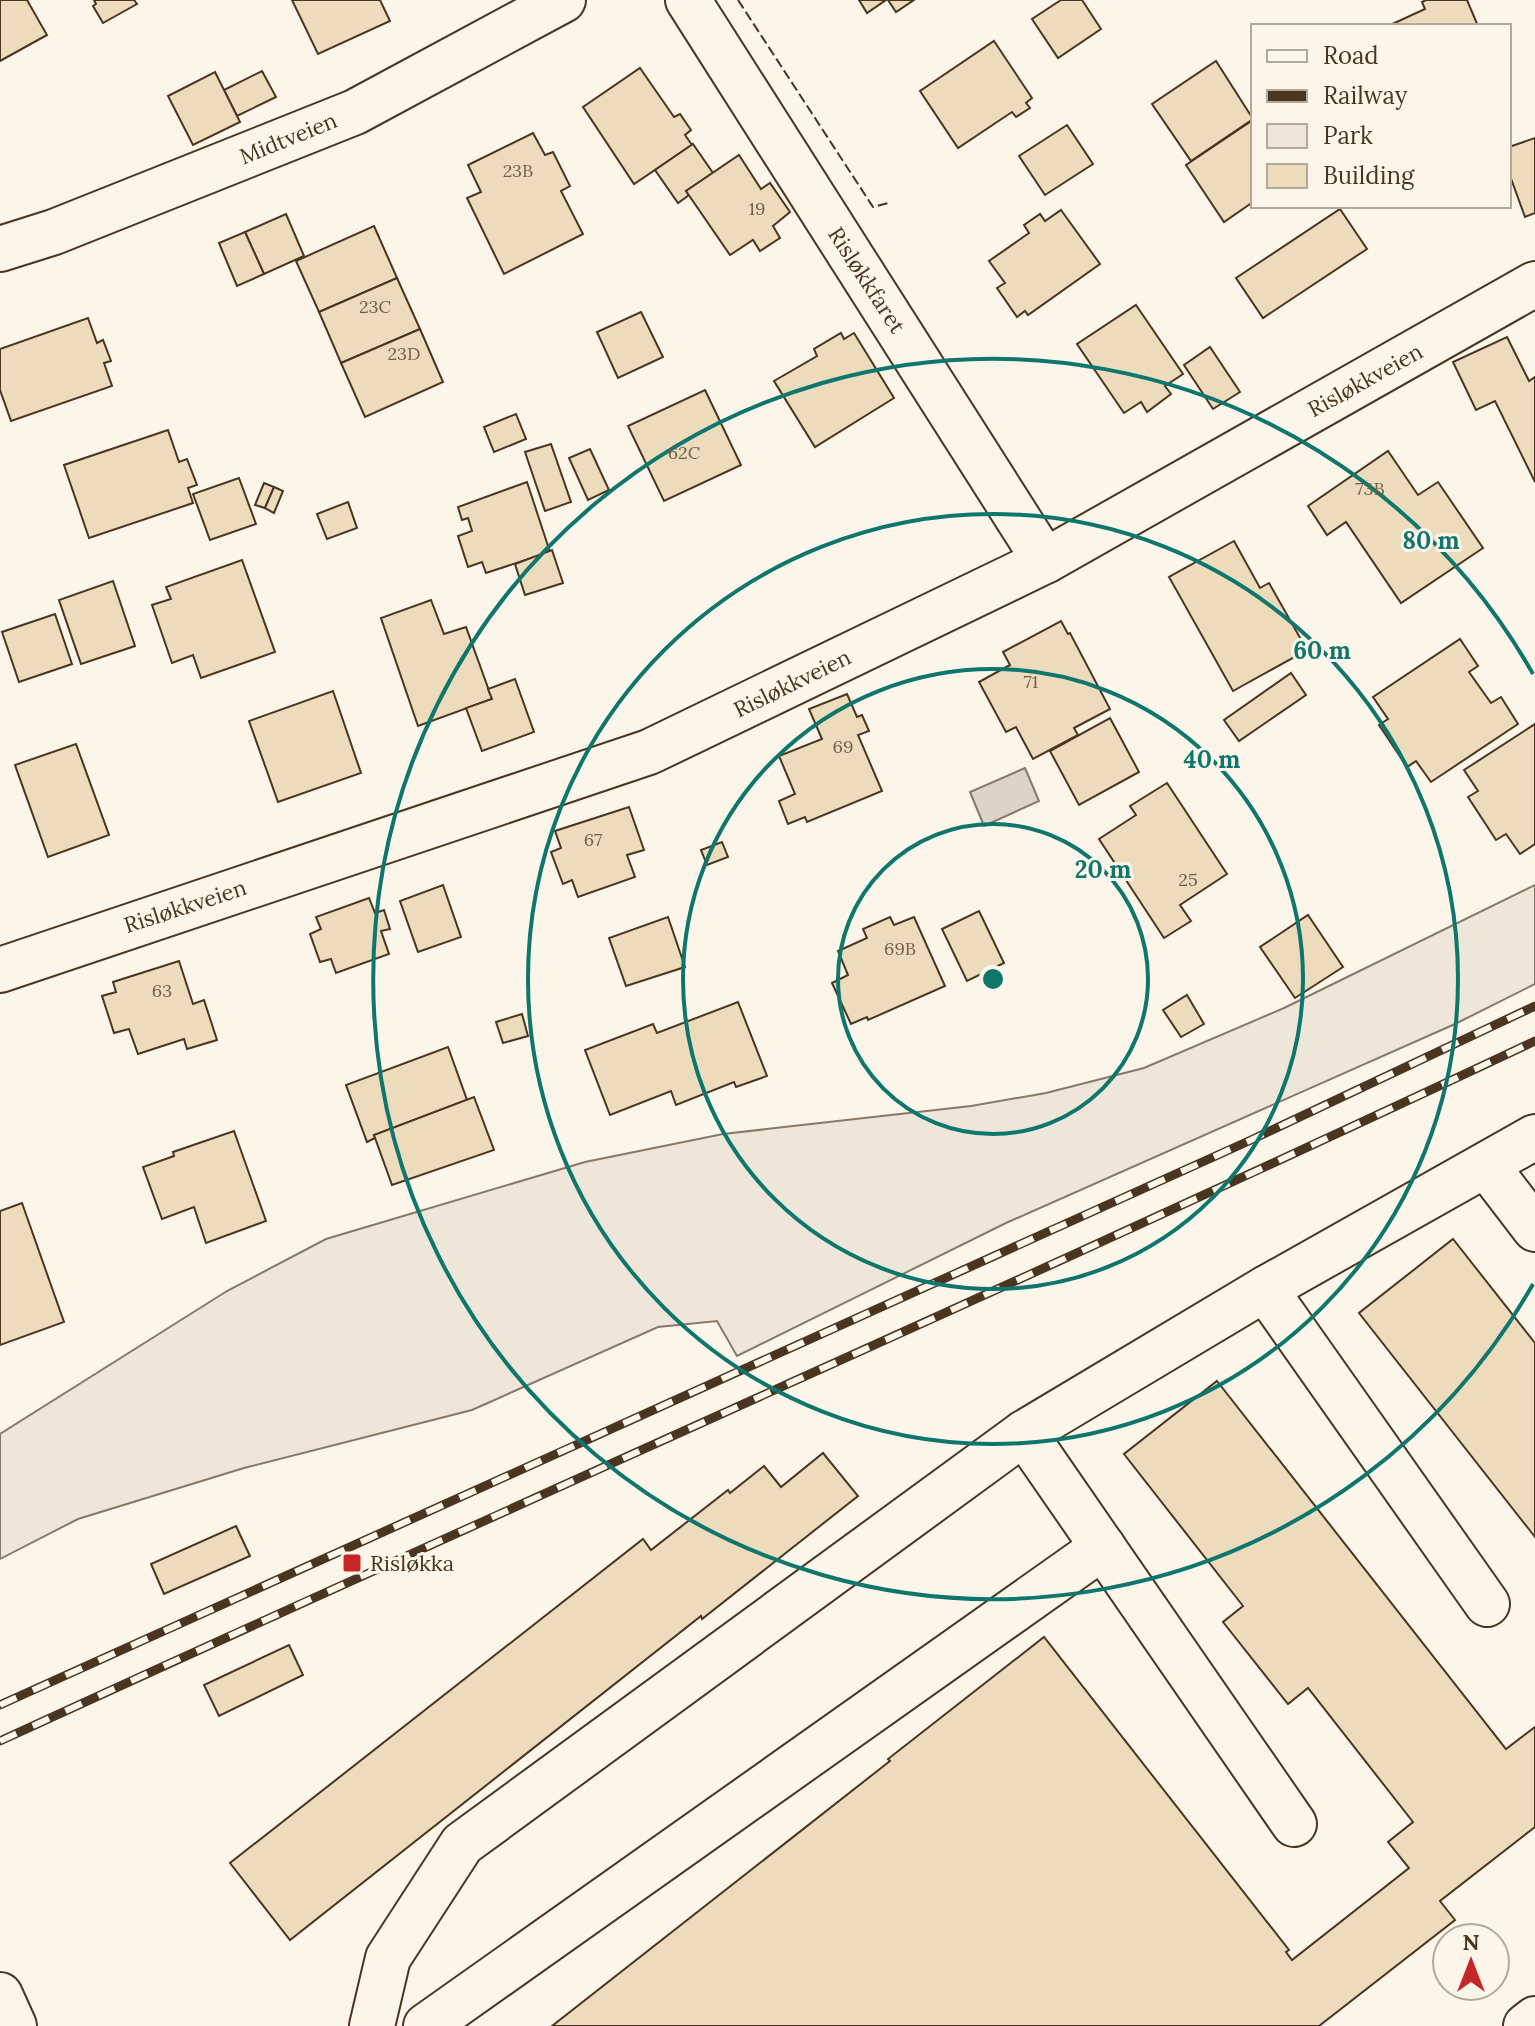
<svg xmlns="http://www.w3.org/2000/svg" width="1535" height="2026" viewBox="0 0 1535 2026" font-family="Lora,serif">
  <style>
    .green { fill: #ede6d9; stroke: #887966; stroke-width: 2 }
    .water { fill: #dcd4c6; stroke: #887966; stroke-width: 2 }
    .building { fill: #ecdcbc; stroke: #4a3520; stroke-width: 2 }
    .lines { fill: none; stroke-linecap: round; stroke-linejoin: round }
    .minor-casing { stroke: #4a3520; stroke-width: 48 }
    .highway-casing { stroke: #4a3520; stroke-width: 48 }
    .minor { stroke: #fbf6e9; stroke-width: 44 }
    .highway { stroke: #fbf6e9; stroke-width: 44 }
    .rail-casing { stroke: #4a3520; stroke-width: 9 }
    .rail { stroke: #fbf6e9; stroke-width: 6; stroke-dasharray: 18; stroke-linecap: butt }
    .fence { stroke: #4a3520; stroke-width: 2; stroke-dasharray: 10 4; stroke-linecap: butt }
    .ring { fill: none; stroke: #0f766e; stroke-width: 4 }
    .poi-dot { fill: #c62828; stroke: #fbf6e9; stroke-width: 3 }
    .labels { text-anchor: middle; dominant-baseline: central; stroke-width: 6; stroke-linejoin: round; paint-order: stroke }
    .number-label { font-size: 18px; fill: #725f47 }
    .street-label { font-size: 22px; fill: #4a3520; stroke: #fbf6e9 }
    .poi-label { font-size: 22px; fill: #4a3520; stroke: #fbf6e9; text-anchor: start }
    .centre { fill: #0f766e; stroke: #fbf6e9; stroke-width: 4 }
    .ring-label { font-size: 24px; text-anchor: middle; font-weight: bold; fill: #0f766e; stroke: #fbf6e9; stroke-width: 6; stroke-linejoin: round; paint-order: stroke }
  </style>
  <rect width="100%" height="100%" fill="#fbf6e9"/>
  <path class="green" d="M 1535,885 L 1535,984 L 1455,1024 L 1006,1223 L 737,1356 L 717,1321 L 658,1327 L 472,1410 L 244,1468 L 78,1519 L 0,1559 L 0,1434 L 227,1291 L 326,1239 L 585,1162 L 723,1134 L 971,1106 L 1046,1093 L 1144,1068 L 1284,1008 Z"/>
  <path class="water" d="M 1025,768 L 1039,801 L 984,826 L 970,792 Z"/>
  <g class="building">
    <path d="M 0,0 L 27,0 L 47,35 L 0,61 Z"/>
    <path d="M 94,0 L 134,0 L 137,4 L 103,23 L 93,6 L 96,4 Z"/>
    <path d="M 292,0 L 380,0 L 390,21 L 318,54 Z"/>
    <path d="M 859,0 L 886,0 L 867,13 Z"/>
    <path d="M 888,0 L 914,0 L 896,12 Z"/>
    <path d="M 1061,0 L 1082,0 L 1101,29 L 1058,58 L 1032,19 Z"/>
    <path d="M 1426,0 L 1467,0 L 1478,26 L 1388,26 L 1425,9 L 1422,2 Z"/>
    <path d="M 994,41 L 1032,98 L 1026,103 L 1030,108 L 1016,117 L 1012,112 L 958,148 L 920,91 Z"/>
    <path d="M 1216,61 L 1253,119 L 1191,161 L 1152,104 Z"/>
    <path d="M 640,68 L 674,117 L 680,114 L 691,130 L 685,135 L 692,145 L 634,184 L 583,107 Z"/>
    <path d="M 262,71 L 276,97 L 237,116 L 224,90 Z"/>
    <path d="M 215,72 L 240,122 L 193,145 L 168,96 Z"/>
    <path d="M 1250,122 L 1253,126 L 1253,202 L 1224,222 L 1186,165 Z"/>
    <path d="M 1067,125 L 1093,164 L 1045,195 L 1019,156 Z"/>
    <path d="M 533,133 L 545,155 L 553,152 L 570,186 L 561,191 L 583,234 L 504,274 L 467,198 L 481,192 L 468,165 Z"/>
    <path d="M 1535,138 L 1535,213 L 1525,217 L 1509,173 L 1509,147 Z"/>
    <path d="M 693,144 L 713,173 L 686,191 L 689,195 L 678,203 L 655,170 Z"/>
    <path d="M 739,155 L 761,189 L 770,183 L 790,212 L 773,226 L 780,238 L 760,251 L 753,240 L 730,255 L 686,191 Z"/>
    <path d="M 1340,209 L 1367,249 L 1263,318 L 1236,278 Z"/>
    <path d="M 1061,210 L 1100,264 L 1028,315 L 1025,311 L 1017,317 L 997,288 L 1005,283 L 989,261 L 1029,233 L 1024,225 L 1040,214 L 1045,221 Z"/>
    <path d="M 286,214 L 304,256 L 264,274 L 245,232 Z"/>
    <path d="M 374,226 L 397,278 L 319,312 L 296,261 Z"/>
    <path d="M 245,232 L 264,274 L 237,286 L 219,243 Z"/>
    <path d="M 397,278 L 420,329 L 341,363 L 319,312 Z"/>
    <path d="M 1136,305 L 1183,374 L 1165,386 L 1171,394 L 1147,412 L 1141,402 L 1124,413 L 1077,344 Z"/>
    <path d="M 641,312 L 663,357 L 618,378 L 597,332 Z"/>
    <path d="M 88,318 L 97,343 L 103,340 L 111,361 L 104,363 L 112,386 L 11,421 L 0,390 L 0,349 Z"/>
    <path d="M 420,329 L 443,382 L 365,417 L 341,363 Z"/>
    <path d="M 841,333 L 844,339 L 854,333 L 894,398 L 815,447 L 774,381 L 817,356 L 814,349 Z"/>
    <path d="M 1507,337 L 1529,381 L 1535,377 L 1535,482 L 1495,401 L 1476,410 L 1453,362 Z"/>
    <path d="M 1210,347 L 1240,392 L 1213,409 L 1184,365 Z"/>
    <path d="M 705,390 L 741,465 L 664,501 L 628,426 Z"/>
    <path d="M 516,414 L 526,439 L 494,452 L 484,427 Z"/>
    <path d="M 168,430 L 179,462 L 187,459 L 197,485 L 188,488 L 193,503 L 89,538 L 64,465 Z"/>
    <path d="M 551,444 L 571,502 L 545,511 L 525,452 Z"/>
    <path d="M 590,449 L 609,490 L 588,500 L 569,458 Z"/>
    <path d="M 1388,451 L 1418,495 L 1438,482 L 1483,548 L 1401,603 L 1346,522 L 1327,535 L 1308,506 Z"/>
    <path d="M 239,478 L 256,524 L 210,540 L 193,494 Z"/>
    <path d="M 527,482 L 550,552 L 486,573 L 482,562 L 468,567 L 458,536 L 472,531 L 468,518 L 462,520 L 458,507 Z"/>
    <path d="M 264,483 L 274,487 L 265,508 L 255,505 Z"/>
    <path d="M 274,487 L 283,491 L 274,513 L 265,508 Z"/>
    <path d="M 348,502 L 357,528 L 327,539 L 317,514 Z"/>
    <path d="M 1234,541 L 1260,588 L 1269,583 L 1307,650 L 1233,691 L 1169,577 Z"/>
    <path d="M 552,550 L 563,583 L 525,595 L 515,564 Z"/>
    <path d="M 242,560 L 275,652 L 201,678 L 193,655 L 172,663 L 152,605 L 171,599 L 166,587 Z"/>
    <path d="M 113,581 L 135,646 L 81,664 L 59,600 Z"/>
    <path d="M 431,600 L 444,634 L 466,627 L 492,699 L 418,726 L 381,618 Z"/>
    <path d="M 55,614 L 72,664 L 19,682 L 2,632 Z"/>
    <path d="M 1061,621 L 1068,634 L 1070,633 L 1110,709 L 1074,728 L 1078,735 L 1033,759 L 1016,727 L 1006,732 L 979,682 L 1010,665 L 1003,652 Z"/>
    <path d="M 1460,639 L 1478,666 L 1469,672 L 1491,703 L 1501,697 L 1518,724 L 1431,782 L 1416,761 L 1407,767 L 1379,725 L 1388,719 L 1373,697 Z"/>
    <path d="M 1291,673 L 1306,695 L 1239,741 L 1224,720 Z"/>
    <path d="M 515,679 L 534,732 L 482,751 L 466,708 L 492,699 L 488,689 Z"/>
    <path d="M 333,691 L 361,773 L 278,802 L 249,721 Z"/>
    <path d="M 847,694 L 857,717 L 862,715 L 869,731 L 858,735 L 882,791 L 807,822 L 805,817 L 788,824 L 779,801 L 795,794 L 779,756 L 822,739 L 809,709 Z"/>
    <path d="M 1110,718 L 1139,772 L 1079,805 L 1050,751 Z"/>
    <path d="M 1535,724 L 1535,844 L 1520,854 L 1506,834 L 1496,840 L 1468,797 L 1478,791 L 1464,770 Z"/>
    <path d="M 76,744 L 109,835 L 48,857 L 15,765 Z"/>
    <path d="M 1167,783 L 1227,874 L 1180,905 L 1191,921 L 1164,938 L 1099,839 L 1136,815 L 1130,806 Z"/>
    <path d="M 629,807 L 644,850 L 627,855 L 635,877 L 578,897 L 572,880 L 563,884 L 551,852 L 561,848 L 555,831 Z"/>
    <path d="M 722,842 L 728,857 L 707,865 L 701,850 Z"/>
    <path d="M 443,885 L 461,937 L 418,952 L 400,901 Z"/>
    <path d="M 369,898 L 375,913 L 384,910 L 390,929 L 381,931 L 389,954 L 336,973 L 331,959 L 320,962 L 310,934 L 321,929 L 316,917 Z"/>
    <path d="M 979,911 L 1004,963 L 967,981 L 942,929 Z"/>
    <path d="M 1308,915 L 1343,967 L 1295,998 L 1260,947 Z"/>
    <path d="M 668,917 L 685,967 L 626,986 L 609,938 Z"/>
    <path d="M 890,917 L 894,925 L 914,917 L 945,986 L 868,1020 L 867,1017 L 851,1024 L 832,983 L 848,975 L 838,951 L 867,938 L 863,929 Z"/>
    <path d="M 179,961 L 193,1004 L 204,1000 L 217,1040 L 187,1049 L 184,1039 L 138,1054 L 129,1029 L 114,1033 L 102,996 L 116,992 L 113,982 Z"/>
    <path d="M 1187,995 L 1204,1024 L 1181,1037 L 1163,1010 Z"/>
    <path d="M 738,1002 L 767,1076 L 736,1087 L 734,1082 L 676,1105 L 671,1091 L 610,1115 L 585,1050 L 653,1024 L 657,1033 Z"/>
    <path d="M 522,1014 L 528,1036 L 503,1043 L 496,1022 Z"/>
    <path d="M 448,1047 L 467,1100 L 374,1135 L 375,1138 L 367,1142 L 346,1085 Z"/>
    <path d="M 474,1097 L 494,1150 L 392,1185 L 374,1135 Z"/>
    <path d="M 234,1131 L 266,1221 L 206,1243 L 194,1207 L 162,1219 L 143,1167 L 174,1156 L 173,1152 Z"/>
    <path d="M 22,1203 L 64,1322 L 0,1345 L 0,1211 Z"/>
    <path d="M 1453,1239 L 1535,1343 L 1535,1537 L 1359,1313 Z"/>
    <path d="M 1217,1381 L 1506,1749 L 1535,1727 L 1535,1827 L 1440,1901 L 1455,1920 L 1319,2026 L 552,2026 L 890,1761 L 888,1759 L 1044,1637 L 1289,1950 L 1286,1952 L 1292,1960 L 1409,1868 L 1388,1842 L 1413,1822 L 1308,1688 L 1288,1704 L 1223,1622 L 1243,1606 L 1124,1454 Z"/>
    <path d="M 823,1453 L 858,1496 L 702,1619 L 701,1616 L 290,1940 L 230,1863 L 643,1539 L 651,1550 L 728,1490 L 730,1493 L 764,1466 L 781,1487 Z"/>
    <path d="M 236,1526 L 250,1556 L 164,1594 L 151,1564 Z"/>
    <path d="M 289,1645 L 303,1675 L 219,1716 L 204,1685 Z"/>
  </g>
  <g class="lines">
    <defs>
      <g id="minor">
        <path d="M 688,0 L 1045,561"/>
        <path d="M 0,249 L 54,232 L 355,112 L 563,0"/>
        <path d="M 0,970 L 649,752 L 1045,561 L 1535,284"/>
        <path d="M 1486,1165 L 1535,1229"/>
        <path d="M 1265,1289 L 1487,1604"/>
        <path d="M 1024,1433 L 1294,1824"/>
        <path d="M 0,1995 L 14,2026"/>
        <path d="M 372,2026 L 388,1958 L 462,1844 L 1024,1433 L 1265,1289 L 1535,1137"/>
        <path d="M 426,2026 L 1103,1547"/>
      </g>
      <path id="highway" d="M 1526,2026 L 1535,2019"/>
    </defs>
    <use href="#minor" class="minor-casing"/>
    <use href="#highway" class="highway-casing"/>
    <use href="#minor" class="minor"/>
    <use href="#highway" class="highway"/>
    <defs>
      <g id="rail">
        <path d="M 0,1705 L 1251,1140 L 1535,1006"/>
        <path d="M 0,1741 C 511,1506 1026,1281 1535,1041"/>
      </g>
    </defs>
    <use href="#rail" class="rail-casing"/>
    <use href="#rail" class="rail"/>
    <path class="fence" d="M 738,0 L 873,207 L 888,203"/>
  </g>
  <g class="ring">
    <circle cx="993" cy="979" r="155"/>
    <circle cx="993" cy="979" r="310"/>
    <circle cx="993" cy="979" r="465"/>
    <path d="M1533 1284A620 620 0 1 1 1533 674"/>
  </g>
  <rect class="poi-dot" x="342" y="1553" width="20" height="20" rx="4"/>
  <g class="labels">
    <g class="number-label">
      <text x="518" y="170">23B</text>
      <text x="757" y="208">19</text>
      <text x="375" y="306">23C</text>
      <text x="404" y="353">23D</text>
      <text x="684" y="452">62C</text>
      <text x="1370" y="488">73B</text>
      <text x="1031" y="681">71</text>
      <text x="843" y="746">69</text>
      <text x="593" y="839">67</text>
      <text x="1188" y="879">25</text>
      <text x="900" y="948">69B</text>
      <text x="162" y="990">63</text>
    </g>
    <g class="street-label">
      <text transform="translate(288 138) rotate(-22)">Midtveien</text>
      <text transform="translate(867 280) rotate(57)">Risløkkfaret</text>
      <text transform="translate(1365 380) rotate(-29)">Risløkkveien</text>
      <text transform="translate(792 683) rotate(-26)">Risløkkveien</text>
      <text transform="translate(185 906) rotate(-18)">Risløkkveien</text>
    </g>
    <g class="poi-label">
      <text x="370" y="1563">Risløkka</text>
    </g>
  </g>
  <circle cx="993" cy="979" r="12" class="centre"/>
  <g class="ring-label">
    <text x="1431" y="549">80 m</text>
    <text x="1322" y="659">60 m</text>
    <text x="1212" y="768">40 m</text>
    <text x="1103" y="878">20 m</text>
  </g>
  <rect x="1251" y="24" width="260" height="184" fill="#fbf6e9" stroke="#b4a999" stroke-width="2"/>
  <rect x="1267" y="50" width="40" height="12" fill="#fbf6e9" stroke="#b4a999" stroke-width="2"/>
  <text x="1323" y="64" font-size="24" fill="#4a3520">Road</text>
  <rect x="1267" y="90" width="40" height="12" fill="#4a3520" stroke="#b4a999" stroke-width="2"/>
  <text x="1323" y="104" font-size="24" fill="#4a3520">Railway</text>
  <rect x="1267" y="124" width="40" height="24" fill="#ede6d9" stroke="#b4a999" stroke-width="2"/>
  <text x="1323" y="144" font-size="24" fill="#4a3520">Park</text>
  <rect x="1267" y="164" width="40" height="24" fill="#ecdcbc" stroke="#b4a999" stroke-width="2"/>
  <text x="1323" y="184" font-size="24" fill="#4a3520">Building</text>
  <g transform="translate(1471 1962)"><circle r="38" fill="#fbf6e9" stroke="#b4a999" stroke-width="2"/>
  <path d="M0-6L14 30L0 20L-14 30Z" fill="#c62828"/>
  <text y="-12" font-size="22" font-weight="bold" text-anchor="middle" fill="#4a3520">N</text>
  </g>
</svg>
